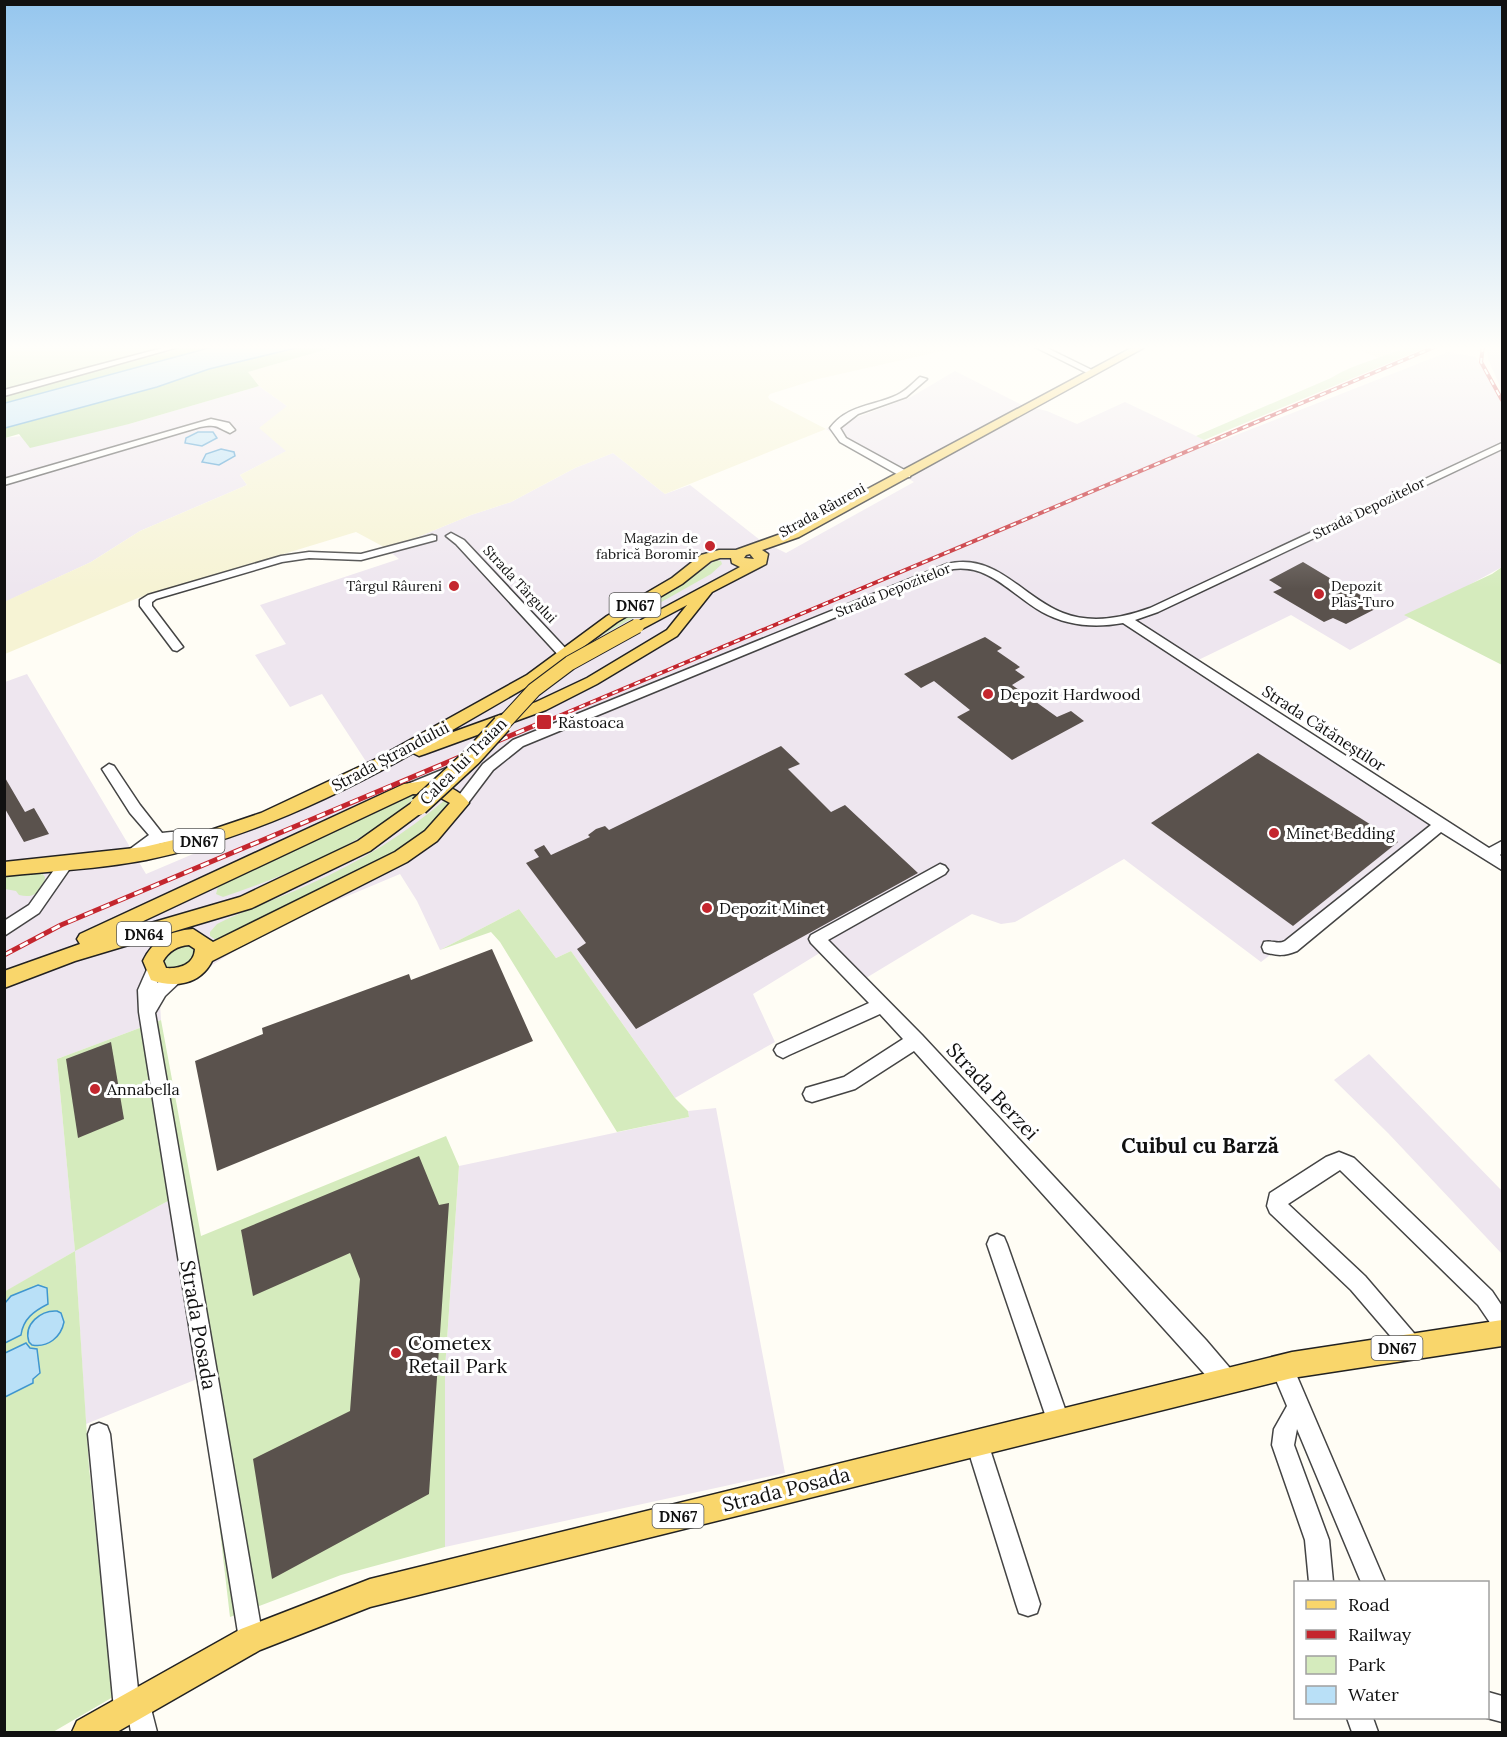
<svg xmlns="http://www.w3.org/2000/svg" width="1507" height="1737" viewBox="0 0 1507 1737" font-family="Lora,serif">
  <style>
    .industrial { fill: #eee6ef }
    .farmland { fill: #f6f3d4 }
    .green { fill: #d5ebbd }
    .forest { fill: #b9dc9c }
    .water { fill: #b9e0f7; stroke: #3f96cf; stroke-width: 1.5 }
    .building { fill: #5a524d }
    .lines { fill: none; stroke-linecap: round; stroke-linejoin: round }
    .minor-casing { stroke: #444; stroke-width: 3 }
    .major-casing { stroke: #222; stroke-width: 3 }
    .minor { fill: #fff; fill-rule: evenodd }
    .major { fill: #f9d66b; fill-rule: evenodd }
    .rail-far1-casing { stroke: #c4262e; stroke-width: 4 }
    .rail-casing { stroke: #c4262e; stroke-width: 5 }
    .rail-far1 { stroke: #fff; stroke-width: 2; stroke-dasharray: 6; stroke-linecap: butt }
    .rail { stroke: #fff; stroke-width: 3; stroke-dasharray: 9; stroke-linecap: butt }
    .major-bridge-far1-casing { stroke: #222; stroke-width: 16; stroke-linecap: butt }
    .major-bridge-casing { stroke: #222; stroke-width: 21; stroke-linecap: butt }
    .major-bridge-far1 { stroke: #f9d66b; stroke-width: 14 }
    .major-bridge { stroke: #f9d66b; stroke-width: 18 }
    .poi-dot { fill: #c4262e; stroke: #fff; stroke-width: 2 }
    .labels { text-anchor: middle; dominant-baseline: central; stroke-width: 6; stroke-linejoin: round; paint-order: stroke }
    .far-street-label { font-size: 14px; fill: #111; stroke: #fff }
    .far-poi-label { font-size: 14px; fill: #111; stroke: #fff; text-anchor: end }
    .shield { fill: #fff; stroke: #585858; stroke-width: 1.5 }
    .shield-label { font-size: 15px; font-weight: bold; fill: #111 }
    .poi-label { font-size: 16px; fill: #111; stroke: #fff; text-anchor: start }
    .street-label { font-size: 16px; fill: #111; stroke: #fff }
    .near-street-label { font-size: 20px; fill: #111; stroke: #fff }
    .near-poi-label { font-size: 20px; fill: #111; stroke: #fff; text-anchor: start }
    .near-neighbourhood-label { font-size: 21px; font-weight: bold; fill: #111; stroke: #fff }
  </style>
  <rect width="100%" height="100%" fill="#fffdf5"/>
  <g class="industrial">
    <path d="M 1490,346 L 1502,346 L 1502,391 L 1488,359 L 1487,350 Z"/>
    <path d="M 1448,352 L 1476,357 L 1502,404 L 1502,567 L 1350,650 L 1291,615 L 1188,665 L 1436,825 L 1261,962 L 1124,859 L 1015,922 L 1001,924 L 972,914 L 866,978 L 831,946 L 753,994 L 775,1042 L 675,1098 L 571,951 L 556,958 L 519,909 L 440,950 L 417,901 L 400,874 L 269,929 L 165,995 L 160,1003 L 161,1020 L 57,1059 L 75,1250 L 168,1201 L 202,1377 L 86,1424 L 75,1251 L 5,1292 L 5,682 L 27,674 L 146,874 L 252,829 L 367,763 L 322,694 L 290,707 L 255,655 L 286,644 L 260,605 L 399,559 L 384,547 L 418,537 L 471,515 L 511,502 L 575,468 L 613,453 L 665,494 L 690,485 L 760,540 L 786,553 L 914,482 L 826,429 L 911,397 L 955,371 L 1022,405 L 1047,411 L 1077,424 L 1125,402 L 1213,444 Z"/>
    <path d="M 259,386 L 287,406 L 287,451 L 240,475 L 247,485 L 140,531 L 91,562 L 5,602 L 4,438 L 129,424 Z"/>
    <path d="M 1369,1054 L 1502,1191 L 1502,1254 L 1388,1133 L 1334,1080 Z"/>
    <path d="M 716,1108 L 785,1473 L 445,1547 L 445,1369 L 459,1166 L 689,1117 L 688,1111 Z"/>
  </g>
  <g class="farmland">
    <path d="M 338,346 L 946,346 L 951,349 L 818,379 L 770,394 L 768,397 L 770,400 L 826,429 L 665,494 L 613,453 L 575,468 L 511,502 L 471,515 L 418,537 L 384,547 L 356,532 L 138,598 L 5,654 L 4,602 L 91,562 L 140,531 L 247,485 L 240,475 L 286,451 L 259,428 L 287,406 L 259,386 L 247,372 Z"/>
    <path d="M 1348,346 L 1409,346 L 1379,358 Z"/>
  </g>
  <g class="green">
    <path d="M 5,346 L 190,346 L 5,396 Z"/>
    <path d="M 1409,346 L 1430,346 L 1204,440 L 1196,436 L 1331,378 C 1355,363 1383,358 1409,346 Z"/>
    <path d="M 716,560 L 721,561 L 722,564 L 711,574 L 594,640 L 630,612 L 678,587 Z"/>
    <path d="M 1502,567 L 1502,665 L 1404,615 L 1492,574 Z"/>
    <path d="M 422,791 C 368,843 293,873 223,897 L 216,894 L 218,887 L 271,858 L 400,796 Z"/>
    <path d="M 446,799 L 451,802 L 417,841 L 217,941 L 210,936 L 210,932 L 217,924 C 248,909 280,898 310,884 C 360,862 405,834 446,799 Z"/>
    <path d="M 40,871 L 45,877 L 44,885 C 37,895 31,898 19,895 L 16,891 L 5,889 L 4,873 Z"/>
    <path d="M 519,909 L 556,958 L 571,951 L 675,1098 L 688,1111 L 689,1117 L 617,1132 L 500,942 L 491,932 L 440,950 Z"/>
    <path d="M 183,943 L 197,947 L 197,955 C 188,965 178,973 165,967 L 164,955 Z"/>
    <path d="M 161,1020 L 201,1236 L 446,1136 L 459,1166 L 445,1369 L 445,1547 L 341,1575 L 230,1617 L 202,1377 L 168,1201 L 75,1251 L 89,1467 L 113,1697 L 53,1732 L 5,1732 L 4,1292 L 75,1251 L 57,1059 Z"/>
  </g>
  <g class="forest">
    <path d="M 190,346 L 216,346 L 5,403 L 4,396 Z"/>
    <path d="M 304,346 L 338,346 L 248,372 L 259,386 L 129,424 L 30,448 L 19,434 L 5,438 L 5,428 L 157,387 L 209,369 Z"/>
  </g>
  <g class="water">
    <path d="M 216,346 L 304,346 L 209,369 L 157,387 L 5,428 L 5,403 Z"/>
    <path d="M 198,432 L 213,432 L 217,438 L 202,446 L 185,443 L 186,438 Z"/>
    <path d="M 221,449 L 234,452 L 235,456 L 219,465 L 202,462 L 206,454 Z"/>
    <path d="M 38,1285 L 47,1288 L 48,1304 C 34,1311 23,1319 21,1335 L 5,1343 L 5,1303 L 11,1296 Z"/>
    <path d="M 57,1311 L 61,1313 L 64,1322 C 61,1337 48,1348 32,1345 L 29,1342 C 23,1324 41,1310 57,1311 Z"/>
    <path d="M 26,1343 L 30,1348 L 37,1349 L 40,1373 L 33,1379 L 33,1383 L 5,1397 L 5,1353 Z"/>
  </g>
  <g class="building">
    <path d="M 1303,562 L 1338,583 L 1381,606 L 1346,624 L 1333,618 L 1324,622 L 1273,592 L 1282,588 L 1269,580 Z"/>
    <path d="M 985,637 L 1002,648 L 997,651 L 1020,667 L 1015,670 L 1025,677 L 1012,685 L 1057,717 L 1071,711 L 1084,721 L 1012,760 L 957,717 L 970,710 L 934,681 L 921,688 L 904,674 Z"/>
    <path d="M 781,746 L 800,764 L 788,769 L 831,812 L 845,805 L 918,873 L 636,1029 L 577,949 L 586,943 L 526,863 L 539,857 L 534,850 L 544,845 L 551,855 L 590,837 L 588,835 L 596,829 L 605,826 L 609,830 Z"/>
    <path d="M 1258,753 L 1398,842 L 1293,926 L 1151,823 Z"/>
    <path d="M 4,776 L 25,812 L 34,808 L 49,834 L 24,842 L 4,807 Z"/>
    <path d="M 492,949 L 533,1041 L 217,1171 L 195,1061 L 263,1034 L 262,1028 L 409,974 L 411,980 Z"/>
    <path d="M 111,1042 L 124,1119 L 78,1138 L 66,1059 Z"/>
    <path d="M 419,1156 L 439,1205 L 449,1203 L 429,1494 L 272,1579 L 253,1459 L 350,1411 L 360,1279 L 350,1253 L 253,1296 L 241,1230 Z"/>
  </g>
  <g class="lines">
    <defs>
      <g id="minor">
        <path d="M 170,346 L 182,346 L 4,396 L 4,390 Z"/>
        <path d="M 1033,346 L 1043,346 L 1096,372 L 1089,374 Z"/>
        <path d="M 920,377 L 927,379 L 906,397 L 858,414 L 840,428 L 846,438 L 910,473 L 910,477 L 902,477 L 840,442 L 830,428 C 847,405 874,406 897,395 C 906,391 913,383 920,377 Z"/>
        <path d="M 211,419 L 229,423 L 235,430 L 230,433 C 216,427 218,424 200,427 L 4,485 L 4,479 Z"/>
        <path d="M 1502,443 L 1502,449 L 1158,612 L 1135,620 L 1489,848 L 1502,841 L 1502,853 L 1500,855 L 1502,857 L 1502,870 L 1441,832 L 1297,951 C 1284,956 1278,956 1264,952 L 1262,947 L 1264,942 C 1272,940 1278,945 1285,941 L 1431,825 L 1123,623 C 1096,628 1067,626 1042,612 C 1013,596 990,564 953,569 L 523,746 L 493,770 L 465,807 L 455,807 L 453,803 L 483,764 L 513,740 L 947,564 C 996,552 1022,597 1063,613 C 1091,624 1123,618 1150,608 Z"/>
        <path d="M 451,533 L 464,540 L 569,652 L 569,658 L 561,658 L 456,544 L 446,536 Z"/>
        <path d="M 432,535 L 436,536 L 436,540 L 361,560 L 309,558 L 282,562 L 156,599 L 152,602 L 152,606 L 183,647 L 177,651 L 173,650 L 140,606 L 140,600 L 148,595 L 281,556 L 309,552 L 361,554 Z"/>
        <path d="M 109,764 L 114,766 L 140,805 L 162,833 C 175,831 202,829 209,840 L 207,844 C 192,849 175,838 159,844 C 147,848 140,864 126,860 L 124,856 L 126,852 L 149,835 L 130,813 L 102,769 Z"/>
        <path d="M 454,765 L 459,767 L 461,770 L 459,773 L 410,793 L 403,788 L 405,785 Z"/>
        <path d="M 66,858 L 73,864 L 39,913 L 4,936 L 4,921 L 29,905 L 61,860 Z"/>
        <path d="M 940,864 L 945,866 L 948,870 L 945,874 L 828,940 L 922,1035 L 1206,1340 L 1235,1374 L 1238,1382 L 1235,1390 L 1227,1393 L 1219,1390 L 914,1051 L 855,1089 L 812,1102 L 806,1100 L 803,1094 L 806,1088 L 844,1077 L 903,1039 L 880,1014 L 789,1055 L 783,1058 L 777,1055 L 774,1050 L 777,1045 L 869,1003 L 811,943 L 809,939 L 811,935 Z"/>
        <path d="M 155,963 L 161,965 L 163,970 L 157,983 L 177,970 L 183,972 L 185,977 L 165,996 L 155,1013 L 263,1639 L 260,1648 L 251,1651 L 242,1648 L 239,1639 L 139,1012 L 138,990 L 149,965 Z"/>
        <path d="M 1339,1152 L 1354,1158 L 1492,1291 L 1502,1306 L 1502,1333 L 1495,1330 L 1478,1305 L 1340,1170 L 1288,1204 L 1365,1276 L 1419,1339 L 1423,1346 L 1419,1353 L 1412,1357 L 1405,1353 L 1351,1290 L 1270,1213 L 1267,1206 L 1270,1193 L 1326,1157 Z"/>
        <path d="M 997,1234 L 1004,1237 L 1007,1244 L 1070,1423 L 1067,1431 L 1059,1434 L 1051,1431 L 1048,1423 L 987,1244 L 990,1237 Z"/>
        <path d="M 1282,1357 L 1290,1360 L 1385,1582 L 1361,1582 L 1297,1429 L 1294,1445 L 1329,1540 L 1333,1582 L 1309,1582 L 1305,1540 L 1272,1445 L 1274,1429 L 1287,1406 L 1271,1368 L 1274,1360 Z"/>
        <path d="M 99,1423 L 107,1426 L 110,1434 L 138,1689 L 147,1693 L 157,1732 L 131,1732 L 129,1721 L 118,1718 L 114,1709 L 88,1434 L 91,1426 Z"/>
        <path d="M 977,1432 L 985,1435 L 988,1443 L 1040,1604 L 1037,1613 L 1028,1616 L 1019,1613 L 1016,1604 L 966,1443 L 969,1435 Z"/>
        <path d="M 1488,1692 L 1502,1696 L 1502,1722 L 1487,1718 Z"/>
        <path d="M 1347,1718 L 1373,1718 L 1378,1732 L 1352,1732 Z"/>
      </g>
      <g id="major">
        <path d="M 1135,346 L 1147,346 L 799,537 L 762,550 L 768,554 L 766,564 L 712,592 L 677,636 L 597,684 L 546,710 L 425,754 L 419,756 L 413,753 C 330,800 239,841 146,860 C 100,869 51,871 4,876 L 4,862 L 144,847 L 199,834 L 261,813 L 374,760 L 527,675 L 607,616 L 672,578 L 701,555 L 719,550 L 736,550 L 789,531 ZM 750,554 L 754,559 L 744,558 L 746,555 ZM 720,558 L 731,558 L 732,563 L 740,567 L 630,626 L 637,630 L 642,629 L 687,605 L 667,630 L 587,678 L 536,702 L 442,736 L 537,681 L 617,622 L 682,584 L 711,561 Z"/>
        <path d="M 424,781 C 441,783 459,788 469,803 L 437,841 L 407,862 L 212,961 C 200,985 174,988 151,980 L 143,961 C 153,940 169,931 193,929 L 213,942 L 395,852 L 425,831 L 450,803 L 435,795 L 413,794 L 120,932 L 240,897 L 358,841 L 413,802 L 425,802 L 428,806 L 425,810 L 370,851 L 252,908 L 75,961 L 4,988 L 4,971 L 80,944 L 77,939 L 80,934 L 404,784 ZM 189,945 L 195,949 C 194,965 179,969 166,968 L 163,961 C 169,951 177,946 189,945 Z"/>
        <path d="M 1502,1320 L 1502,1346 L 1292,1378 L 370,1607 L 260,1650 L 117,1732 L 72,1732 L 77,1721 L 241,1629 L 370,1579 L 1292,1352 Z"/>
      </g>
    </defs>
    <use href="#minor" class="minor-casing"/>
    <use href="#major" class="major-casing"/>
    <use href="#minor" class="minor"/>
    <use href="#major" class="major"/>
    <defs>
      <g id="rail-far1">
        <path d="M 1483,346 L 1481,362 L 1502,400"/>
        <path d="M 535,726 L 1437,346"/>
      </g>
      <path id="rail" d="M 4,955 L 61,925 L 538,724"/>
    </defs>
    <use href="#rail-far1" class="rail-far1-casing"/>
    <use href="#rail" class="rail-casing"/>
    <use href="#rail-far1" class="rail-far1"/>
    <use href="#rail" class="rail"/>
    <defs>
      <path id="major-bridge-far1" d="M 501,726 L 534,690 L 570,663 L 637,626"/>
      <path id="major-bridge" d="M 419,806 L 472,757 L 502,724"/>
    </defs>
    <use href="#major-bridge-far1" class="major-bridge-far1-casing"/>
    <use href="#major-bridge" class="major-bridge-casing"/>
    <use href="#major-bridge-far1" class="major-bridge-far1"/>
    <use href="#major-bridge" class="major-bridge"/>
  </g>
  <linearGradient id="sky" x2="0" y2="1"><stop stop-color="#95c6ee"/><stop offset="0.59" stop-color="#fffefa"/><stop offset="1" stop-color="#fffefa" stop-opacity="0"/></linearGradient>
  <rect width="1507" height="589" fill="url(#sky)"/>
  <g class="poi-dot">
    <circle cx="710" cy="546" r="6"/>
    <circle cx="454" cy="586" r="6"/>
    <circle cx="1319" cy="594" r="6"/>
    <circle cx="988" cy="694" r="6"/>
    <rect x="536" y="714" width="16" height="16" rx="3"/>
    <circle cx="1274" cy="833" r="6"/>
    <circle cx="707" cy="908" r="6"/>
    <circle cx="95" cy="1089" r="6"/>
    <circle cx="396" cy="1353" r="6"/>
  </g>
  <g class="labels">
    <g class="far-street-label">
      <text transform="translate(1369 508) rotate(-26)">Strada Depozitelor</text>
      <text transform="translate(822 510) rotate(-29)">Strada Râureni</text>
      <text transform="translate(520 584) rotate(47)">Strada Târgului</text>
      <text transform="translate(893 590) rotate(-22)">Strada Depozitelor</text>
    </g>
    <g class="far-poi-label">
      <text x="698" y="538">Magazin de<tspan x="698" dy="16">fabrică Boromir</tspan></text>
      <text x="442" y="586">Târgul Râureni</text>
      <text x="1331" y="586" text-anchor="start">Depozit<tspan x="1331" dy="16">Plas-Turo</tspan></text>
    </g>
    <g class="shield">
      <rect x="609.5" y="593" width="51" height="24" rx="4.5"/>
      <rect x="173.5" y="829" width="51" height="24" rx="4.5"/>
      <rect x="117" y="922" width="54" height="24" rx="4.5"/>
      <rect x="1371.5" y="1336" width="51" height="24" rx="4.5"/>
      <rect x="652.5" y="1504" width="51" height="24" rx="4.5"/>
    </g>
    <g class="shield-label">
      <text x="635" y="605">DN67</text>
      <text x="199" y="841">DN67</text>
      <text x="144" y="934">DN64</text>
      <text x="1397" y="1348">DN67</text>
      <text x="678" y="1516">DN67</text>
    </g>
    <g class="poi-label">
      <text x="1000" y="694">Depozit Hardwood</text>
      <text x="558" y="722">Răstoaca</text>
      <text x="1286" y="833">Minet Bedding</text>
      <text x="719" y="908">Depozit Minet</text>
      <text x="107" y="1089">Annabella</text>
    </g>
    <g class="street-label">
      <text transform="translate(1324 728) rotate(33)">Strada Cătăneștilor</text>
      <text transform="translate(390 756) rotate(-28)">Strada Ștrandului</text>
      <text transform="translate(463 761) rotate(-45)">Calea lui Traian</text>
    </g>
    <g class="near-street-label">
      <text transform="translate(993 1091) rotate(47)">Strada Berzei</text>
      <text transform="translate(199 1325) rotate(80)">Strada Posada</text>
      <text transform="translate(786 1489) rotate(-14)">Strada Posada</text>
    </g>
    <g class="near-poi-label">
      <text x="408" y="1342">Cometex<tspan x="408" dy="23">Retail Park</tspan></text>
    </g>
    <g class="near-neighbourhood-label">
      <text x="1200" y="1145">Cuibul cu Barză</text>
    </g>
  </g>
  <rect width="1507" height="1737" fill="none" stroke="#111111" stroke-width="12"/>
  <rect x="1294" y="1581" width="195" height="138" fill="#ffffff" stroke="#a0a0a0" stroke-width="1.5"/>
  <rect x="1306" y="1600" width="30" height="9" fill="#f9d66b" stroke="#a0a0a0" stroke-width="1.5"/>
  <text x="1348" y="1611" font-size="18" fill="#111111">Road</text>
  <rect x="1306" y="1630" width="30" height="9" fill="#c4262e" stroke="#a0a0a0" stroke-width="1.5"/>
  <text x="1348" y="1641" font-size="18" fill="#111111">Railway</text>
  <rect x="1306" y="1656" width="30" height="18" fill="#d5ebbd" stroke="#a0a0a0" stroke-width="1.5"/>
  <text x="1348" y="1671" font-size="18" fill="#111111">Park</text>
  <rect x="1306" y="1686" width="30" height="18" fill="#b9e0f7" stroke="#a0a0a0" stroke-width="1.5"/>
  <text x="1348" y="1701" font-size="18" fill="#111111">Water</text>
</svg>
